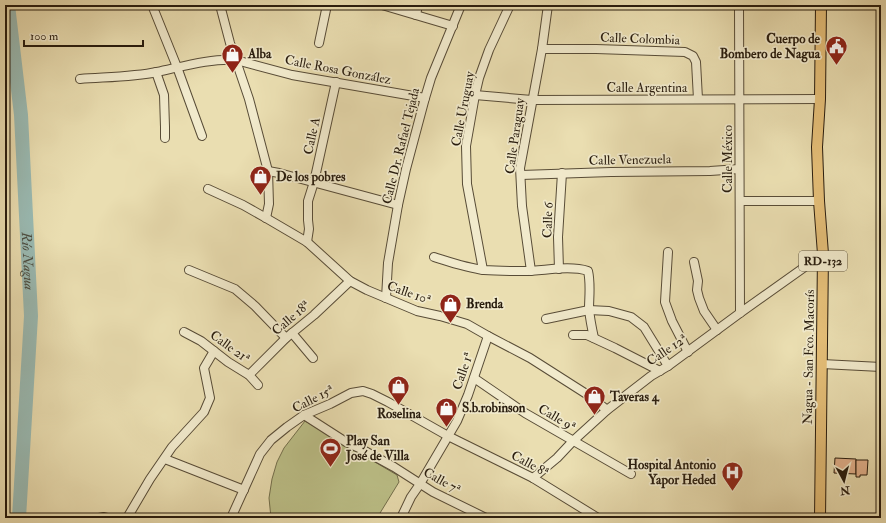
<svg xmlns="http://www.w3.org/2000/svg" width="886" height="523" viewBox="0 0 886 523" font-family="'IM FELL Double Pica',serif">
  <style>
    .green { fill: #bcc088; stroke: #726e4b }
    .lines { fill: none; stroke-linecap: round; stroke-linejoin: round }
    .river { stroke: #9abbb4; stroke-width: 14 }
    .building { fill: #e3b28d; stroke: #281c0e }
    .minor-casing { stroke: #584c37; stroke-width: 10 }
    .major-casing { stroke: #281c0e; stroke-width: 12 }
    .minor { stroke: #f1eacc; stroke-width: 8 }
    .major { stroke: #e5bf78; stroke-width: 10 }
    .labels { text-anchor: middle; dominant-baseline: central; stroke-width: 3.5; stroke-linejoin: round; paint-order: stroke }
    .shield { fill: #f1eacc; stroke: #645a47; stroke-width: 1 }
    .shield-label { font-size: 12px; font-weight: bold; fill: #281c0e }
    .street-label { font-size: 13px; fill: #281c0e; stroke: #f1eacc }
    .poi-label { font-size: 13px; font-weight: bold; fill: #281c0e; stroke: #f1eacc; text-anchor: start }
    .water-label { font-size: 14px; font-style: italic; fill: #4a4c40; stroke: #f1eacc }
  </style>
  <rect width="100%" height="100%" fill="#eadeb1"/>
  <filter id="stains"><feTurbulence type="fractalNoise" baseFrequency=".005" numOctaves="4"/><feColorMatrix values="0 0 0 0 .2 0 0 0 0 .09 0 0 0 0 .02 0 0 0 .5 -.17"/></filter>
  <radialGradient id="worn" r=".72"><stop offset=".6" stop-color="#630" stop-opacity="0"/><stop offset="1" stop-color="#630" stop-opacity=".3"/></radialGradient>
  <path class="green" d="M 305,421 L 397,475 L 399,482 L 377,518 L 271,518 L 269,498 L 272,479 L 277,462 L 284,448 Z"/>
  <g class="lines">
    <path class="river" id="s1" d="M 8,5 L 21,115 L 31,316 L 19,518"/>
  </g>
  <g class="building">
    <path d="M 835,458 L 856,459 L 856,474 L 834,473 Z"/>
    <path d="M 856,460 L 868,460 L 867,475 L 860,475 L 860,477 L 856,477 Z"/>
  </g>
  <g class="lines">
    <defs>
      <g id="minor">
        <path d="M 152,5 L 177,67 L 202,136"/>
        <path d="M 220,5 L 230,43 L 249,99 L 268,171 L 269,204 L 266,218"/>
        <path d="M 382,5 L 453,26"/>
        <path d="M 739,5 L 740,313"/>
        <path d="M 416,15 L 418,5"/>
        <path d="M 319,43 L 327,5"/>
        <path d="M 542,49 L 596,49 L 685,52 L 693,56 L 696,62 L 698,99"/>
        <path d="M 156,72 L 164,95 L 165,127 L 165,138"/>
        <path d="M 80,79 C 105,77 133,77 157,72 C 181,67 211,58 236,60 L 292,75 L 425,98"/>
        <path d="M 475,95 L 532,100 L 820,99"/>
        <path d="M 268,171 L 279,173 L 398,205"/>
        <path d="M 521,175 L 611,172 L 710,171 L 739,169"/>
        <path d="M 208,189 L 243,205 L 266,218 L 307,242 L 350,281 L 367,290 L 417,311 L 440,316 L 467,324 L 488,336 L 530,358 L 588,395 L 607,410"/>
        <path d="M 740,201 L 819,201"/>
        <path d="M 307,242 L 309,229 L 308,220 L 308,201 L 314,182 L 336,82"/>
        <path d="M 668,252 L 665,302 L 672,321 L 688,352"/>
        <path d="M 434,257 C 450,262 467,268 484,270 C 497,271 511,271 524,271 C 544,271 569,265 588,271 C 591,284 589,297 589,309 C 590,319 592,329 594,338"/>
        <path d="M 694,262 L 698,281 L 697,290 L 699,298 L 704,311 L 717,330"/>
        <path d="M 559,269 L 558,237 L 562,173"/>
        <path d="M 189,270 L 235,289 L 255,306 L 286,338"/>
        <path d="M 483,270 L 467,184 L 466,146 L 475,95 L 479,78 L 489,50 L 510,5"/>
        <path d="M 531,271 L 522,206 L 520,168 L 542,49 L 548,5"/>
        <path d="M 386,298 L 388,263 L 398,205 L 406,169 L 425,98 L 431,78 L 461,5"/>
        <path d="M 546,319 L 589,310 L 609,311 L 631,317 L 644,327 L 668,366"/>
        <path d="M 184,332 L 201,341 L 228,362 L 249,375 L 258,385"/>
        <path d="M 292,333 L 313,358"/>
        <path d="M 573,335 L 587,335 L 615,348 L 660,371"/>
        <path d="M 822,364 L 881,367"/>
        <path d="M 249,375 L 286,338 L 314,315 L 350,281"/>
        <path d="M 474,378 L 525,413 L 631,474"/>
        <path d="M 304,415 L 346,442 L 363,450 L 394,467 L 433,492 L 486,518"/>
        <path d="M 165,459 L 244,490"/>
        <path d="M 533,478 L 557,458 L 573,441 L 607,410 L 651,376 L 668,366 L 740,313 L 823,254"/>
        <path d="M 99,518 L 104,517 L 108,518"/>
        <path d="M 127,518 L 150,479 L 172,447 L 204,412 L 210,398 L 204,368 L 214,351"/>
        <path d="M 231,518 L 260,454 L 271,440 L 287,427 L 304,415 L 330,404 L 351,393 L 363,391 L 372,394 L 388,402 L 448,436 L 533,478 L 598,518"/>
        <path d="M 401,518 L 411,497 L 420,484 L 457,421 L 468,395 L 488,336"/>
      </g>
      <path id="major" d="M 820,518 L 823,254 L 819,201 L 817,147 L 820,99 L 821,5"/>
    </defs>
    <use href="#minor" class="minor-casing"/>
    <use href="#major" class="major-casing"/>
    <use href="#minor" class="minor"/>
    <use href="#major" class="major"/>
  </g>
  <defs>
    <symbol id="civic-pin" viewBox="-11 -11 22 30"><path d="M0 17L-7.5 6A9.5 9.5 0 1 1 7.5 6Z" fill="#8f2418" stroke="#f1eacc"/><path d="M-.6-6.5H3V-4.5H.6V-3L4-1V1h2V6H-6V1h2V-1L-.6-3ZM-1.2 2.5V6h2.4V2.5Z" fill="#fff"/></symbol>
    <symbol id="shop-pin" viewBox="-11 -11 22 30"><path d="M0 17L-7.5 6A9.5 9.5 0 1 1 7.5 6Z" fill="#8f2418" stroke="#f1eacc"/><path d="M-5-2.5h2.3a2.7 3.5 0 0 1 5.4 0H5L5.5 6h-11ZM-1.5-2.5h3a1.5 2.3 0 0 0-3 0Z" fill="#fff"/></symbol>
    <symbol id="stadium-pin" viewBox="-11 -11 22 30"><path d="M0 17L-7.5 6A9.5 9.5 0 1 1 7.5 6Z" fill="#8f2418" stroke="#f1eacc"/><path d="M0-5a6.5 5 0 1 0 0 10a6.5 5 0 1 0 0-10ZM-3.5-1.8h7v3.6h-7Z" fill="#fff"/></symbol>
    <symbol id="hospital-pin" viewBox="-11 -11 22 30"><path d="M0 17L-7.5 6A9.5 9.5 0 1 1 7.5 6Z" fill="#8f2418" stroke="#f1eacc"/><path d="M-5-5h3v3.5h4V-5h3V5h-3V1.5h-4V5h-3Z" fill="#fff"/></symbol>
  </defs>
  <g fill-rule="evenodd">
    <use href="#civic-pin" x="824" y="34" width="25" height="34"/>
    <use href="#shop-pin" x="220" y="42" width="25" height="34"/>
    <use href="#shop-pin" x="248" y="164" width="25" height="34"/>
    <use href="#shop-pin" x="438" y="292" width="25" height="34"/>
    <use href="#shop-pin" x="386" y="374" width="25" height="34"/>
    <use href="#shop-pin" x="582" y="384" width="25" height="34"/>
    <use href="#shop-pin" x="434" y="396" width="25" height="34"/>
    <use href="#stadium-pin" x="318" y="436" width="25" height="34"/>
    <use href="#hospital-pin" x="720" y="460" width="25" height="34"/>
  </g>
  <g class="labels">
    <rect class="shield" x="799" y="251" width="48" height="20" rx="3"/>
    <g class="shield-label">
      <text x="823" y="261">RD-132</text>
    </g>
    <g class="street-label">
      <text transform="translate(640 39) rotate(2)">Calle Colombia</text>
      <text transform="translate(338 70) rotate(11)">Calle Rosa González</text>
      <text x="647" y="88">Calle Argentina</text>
      <text transform="translate(463 109) rotate(-79)">Calle Uruguay</text>
      <text transform="translate(312 136) rotate(-78)">Calle A</text>
      <text transform="translate(515 136) rotate(-82)">Calle Paraguay</text>
      <text transform="translate(401 146) rotate(-76)">Calle Dr. Rafael Tejada</text>
      <text transform="translate(728 159) rotate(-90)">Calle México</text>
      <text transform="translate(630 160) rotate(-1)">Calle Venezuela</text>
      <text transform="translate(548 220) rotate(-88)">Calle 6</text>
      <text transform="translate(409 293) rotate(19)">Calle 10ª</text>
      <text transform="translate(291 318) rotate(-41)">Calle 18ª</text>
      <text transform="translate(230 347) rotate(36)">Calle 21ª</text>
      <text transform="translate(667 350) rotate(-34)">Calle 12ª</text>
      <text transform="translate(809 357) rotate(-89)">Nagua - San Fco. Macorís</text>
      <text transform="translate(463 371) rotate(-71)">Calle 1ª</text>
      <text transform="translate(313 399) rotate(-27)">Calle 15ª</text>
      <text transform="translate(557 418) rotate(30)">Calle 9ª</text>
      <text transform="translate(530 464) rotate(28)">Calle 8ª</text>
      <text transform="translate(442 481) rotate(29)">Calle 7ª</text>
    </g>
    <g class="poi-label">
      <text x="820" y="39" text-anchor="end">Cuerpo de<tspan x="820" dy="15">Bombero de Nagua</tspan></text>
      <text x="248" y="54">Alba</text>
      <text x="276" y="177">De los pobres</text>
      <text x="466" y="304">Brenda</text>
      <text x="610" y="397">Taveras 4</text>
      <text x="462" y="408">S.b.robinson</text>
      <text x="399" y="414" text-anchor="middle">Roselina</text>
      <text x="346" y="441">Play San<tspan x="346" dy="15">José de Villa</tspan></text>
      <text x="716" y="465" text-anchor="end">Hospital Antonio<tspan x="716" dy="15">Yapor Heded</tspan></text>
    </g>
    <g class="water-label">
      <text stroke="none"><textPath href="#s1" startOffset="257">Río Nagua</textPath></text>
    </g>
  </g>
  <rect width="886" height="523" fill="none" stroke="#eadeb1" stroke-width="20"/>
  <rect x="6" y="6" width="874" height="511" fill="none" stroke="#281c0e" stroke-width="2"/>
  <rect x="10" y="10" width="866" height="503" fill="none" stroke="#281c0e"/>
  <g transform="translate(844 481) rotate(173)" stroke="#f1eacc" stroke-width="3" paint-order="stroke">
  <path d="M0-3L7 15L0 10L-7 15Z" fill="#281c0e"/>
  <text y="-6" font-size="11" font-weight="bold" text-anchor="middle" fill="#281c0e">N</text>
  </g>
  <path d="M24 40v6h119v-6" fill="none" stroke="#281c0e" stroke-width="2"/>
  <text x="30" y="40" font-size="12" fill="#281c0e" stroke="#f1eacc" stroke-width="3" paint-order="stroke">100 m</text>
  <rect width="100%" height="100%" filter="url(#stains)"/>
  <rect width="100%" height="100%" fill="url(#worn)"/>
</svg>
